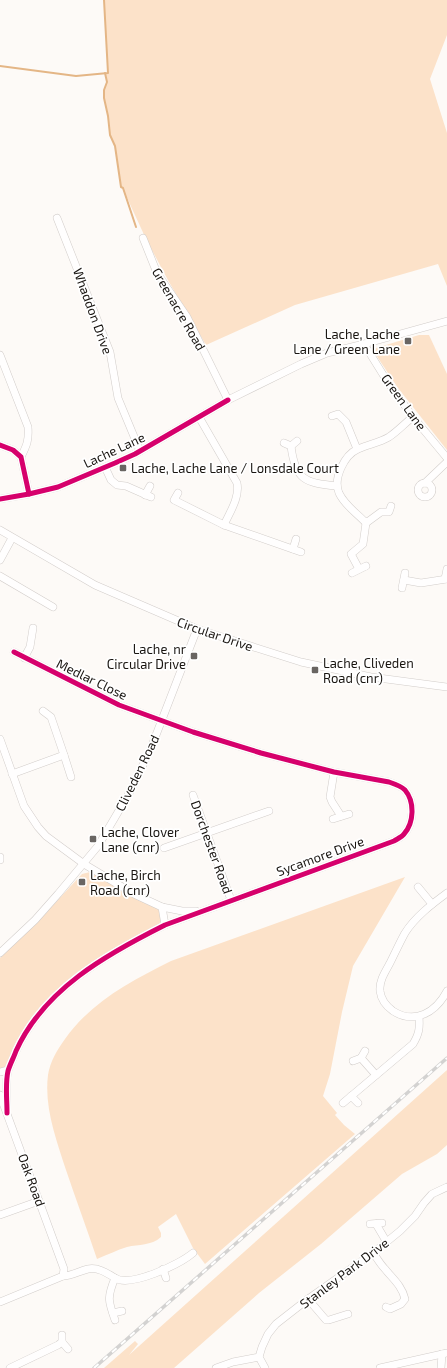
<svg xmlns="http://www.w3.org/2000/svg" width="447" height="1368" viewBox="0 0 447 1368" font-family="'Exo 2',sans-serif">
  <style>
    .green { fill: #fce2c9 }
    .lines { fill: none; stroke-linecap: round; stroke-linejoin: round }
    .stream { stroke: #e4b686; stroke-width: 2 }
    .minor-casing { stroke: #d2cdca; stroke-width: 8 }
    .minor { stroke: #fffefe; stroke-width: 7 }
    .rail-casing { stroke: #d3d2d1; stroke-width: 3.5 }
    .rail { stroke: #fff; stroke-width: 2; stroke-dasharray: 6; stroke-linecap: butt }
    .cycleway-casing { stroke: #fff; stroke-width: 8 }
    .cycleway { stroke: #d6006c; stroke-width: 5 }
    .poi-dot { fill: #696562; stroke: #fff; stroke-width: 1.5 }
    .labels { text-anchor: middle; dominant-baseline: central; stroke-width: 3.5; stroke-linejoin: round; paint-order: stroke }
    .street-label { font-size: 13px; fill: #191511; stroke: #fff }
    .poi-label { font-size: 13px; fill: #191511; stroke: #fff; text-anchor: start }
  </style>
  <rect width="100%" height="100%" fill="#fdfaf7"/>
  <g class="green">
    <path d="M 104,0 L 447,0 L 447,35 L 430,79 L 447,133 L 447,286 L 438,264 L 295,305 L 206,345 L 169,282 L 146,239 L 123,189 L 121,187 L 115,146 L 110,135 L 108,116 L 104,98 L 104,90 L 107,82 L 105,73 L 108,73 Z"/>
    <path d="M 419,335 L 429,335 L 447,374 L 447,450 L 398,388 L 376,355 L 375,350 L 376,348 Z"/>
    <path d="M 90,872 L 99,876 L 132,897 L 156,907 L 161,913 L 162,920 L 158,925 L 109,951 L 75,975 L 49,998 L 9,1063 L 4,1068 L 0,1070 L 0,958 L 43,916 L 82,874 Z"/>
    <path d="M 405,877 L 353,966 L 342,1012 L 330,1074 L 323,1096 L 337,1113 L 335,1115 L 344,1125 L 355,1134 L 205,1264 L 193,1248 L 176,1214 L 158,1227 L 161,1233 L 161,1237 C 151,1246 139,1244 127,1247 C 117,1250 107,1255 97,1259 C 87,1229 76,1200 66,1170 C 56,1139 44,1107 48,1075 C 50,1062 57,1050 65,1039 C 91,1002 131,981 171,961 Z"/>
    <path d="M 447,1070 L 447,1145 L 437,1154 L 402,1174 L 321,1244 L 259,1293 L 174,1368 L 104,1368 L 135,1341 L 138,1344 L 129,1355 Z"/>
  </g>
  <g class="lines">
    <g class="stream">
      <path d="M 0,66 L 76,76 L 108,73 L 104,0"/>
      <path d="M 105,73 L 107,82 L 104,90 L 104,98 L 108,116 L 110,135 L 115,146 L 121,187 L 123,188 L 136,227"/>
    </g>
    <defs>
      <g id="minor">
        <path d="M 57,218 L 110,352 L 118,398 L 140,451"/>
        <path d="M 143,238 L 157,273 L 187,317 L 228,400"/>
        <path d="M 364,344 L 387,381 L 413,417 L 447,458"/>
        <path d="M 0,355 L 28,427 C 29,440 27,445 21,457"/>
        <path d="M 332,416 L 338,414 L 346,422 L 357,449"/>
        <path d="M 199,417 L 237,483 C 240,497 230,512 224,525"/>
        <path d="M 284,443 L 291,446 L 297,441"/>
        <path d="M 0,445 L 13,450 L 21,457 L 29,494"/>
        <path d="M 291,446 C 295,480 305,483 337,486"/>
        <path d="M 105,467 L 111,480 L 117,485 L 126,486 L 151,497"/>
        <path d="M 425,483 L 447,462"/>
        <circle cx="425" cy="490" r="7"/>
        <path d="M 178,493 L 174,500 L 224,525 L 301,552"/>
        <path d="M 145,495 L 150,486"/>
        <path d="M 0,499 L 29,494 L 58,487 L 115,463 L 135,454 L 228,400 L 301,364 L 327,353 L 364,344 L 447,321"/>
        <path d="M 391,506 L 389,512 L 381,512 L 366,523 C 357,513 345,506 339,493 C 333,479 344,455 358,449 C 369,444 379,443 389,437 C 398,431 405,423 413,417"/>
        <path d="M 0,530 L 95,585 L 197,629 L 301,662 L 371,677 L 447,687"/>
        <path d="M 293,549 L 296,539"/>
        <path d="M 0,560 L 12,538"/>
        <path d="M 359,569 L 351,554 L 363,544 L 366,523"/>
        <path d="M 352,573 L 366,566"/>
        <path d="M 0,576 L 53,607"/>
        <path d="M 445,579 L 447,569"/>
        <path d="M 404,580 L 421,583 L 447,579"/>
        <path d="M 402,588 L 405,573"/>
        <path d="M 24,658 L 30,647 L 33,628"/>
        <path d="M 0,739 L 24,806 L 38,827 L 46,836 L 84,864 L 134,894 L 162,907 L 182,911 L 196,911"/>
        <path d="M 64,755 L 71,777"/>
        <path d="M 334,772 L 330,797 L 332,802 L 341,816"/>
        <path d="M 12,774 L 64,755 L 51,717 L 43,711"/>
        <path d="M 193,795 L 231,900"/>
        <path d="M 333,819 L 349,814"/>
        <path d="M 164,848 L 269,811"/>
        <path d="M 0,860 L 0,857"/>
        <path d="M 418,887 L 432,904"/>
        <path d="M 447,893 C 432,904 415,917 405,933 C 400,942 395,953 390,963 C 385,972 379,981 380,991 C 381,999 386,1006 393,1011 C 415,1025 436,1012 447,991"/>
        <path d="M 162,907 L 165,925"/>
        <path d="M 0,953 L 35,920 L 58,894 L 98,846 L 114,819 L 131,790 L 151,748 L 197,629"/>
        <path d="M 361,1058 L 365,1051"/>
        <path d="M 353,1061 L 361,1058 L 376,1075"/>
        <path d="M 0,1072 L 8,1070"/>
        <path d="M 0,1095 L 64,1269 L 63,1276 L 0,1302"/>
        <path d="M 351,1096 L 358,1103"/>
        <path d="M 343,1103 L 413,1044 C 419,1034 420,1028 419,1017"/>
        <path d="M 7,1113 C 7,1099 5,1084 8,1071 C 10,1064 14,1057 16,1051 C 44,989 107,954 165,925 L 394,841 C 397,839 402,837 404,834 C 414,823 415,802 405,790 C 401,786 395,784 389,782 L 334,772 L 261,753 L 193,732 L 119,705 L 14,652"/>
        <path d="M 0,1215 L 39,1201"/>
        <path d="M 370,1224 L 382,1223"/>
        <path d="M 376,1224 L 386,1241"/>
        <path d="M 373,1253 C 377,1258 380,1264 385,1269 C 393,1279 402,1286 405,1299 L 401,1304 L 390,1309 L 386,1307"/>
        <path d="M 163,1269 L 166,1278"/>
        <path d="M 63,1276 C 72,1276 79,1271 88,1269 C 98,1267 107,1273 115,1278 C 107,1297 108,1301 115,1320"/>
        <path d="M 115,1278 C 130,1288 180,1264 193,1253"/>
        <path d="M 308,1299 L 326,1320 L 329,1320 L 348,1314"/>
        <path d="M 113,1313 L 122,1311"/>
        <path d="M 62,1342 L 68,1349"/>
        <path d="M 10,1368 L 58,1345 L 62,1342 L 62,1335"/>
        <path d="M 216,1368 L 233,1362 L 259,1357"/>
        <path d="M 265,1368 L 259,1357 L 262,1347 L 268,1334 L 276,1324 L 308,1299 L 373,1253 L 400,1231 L 415,1216 L 424,1203 L 432,1194 L 447,1187"/>
        <path d="M 380,1368 L 447,1353"/>
        <path d="M 441,1368 L 442,1354"/>
      </g>
    </defs>
    <use href="#minor" class="minor-casing"/>
    <use href="#minor" class="minor"/>
    <defs>
      <path id="rail" d="M 94,1368 L 447,1058"/>
    </defs>
    <use href="#rail" class="rail-casing"/>
    <use href="#rail" class="rail"/>
    <defs>
      <g id="cycleway">
        <path d="M 0,445 L 13,450 L 21,457 L 29,494"/>
        <path d="M 0,499 L 29,494 L 58,487 L 115,463 L 135,454 L 228,400"/>
        <path d="M 7,1113 C 7,1099 5,1084 8,1071 C 10,1064 14,1057 16,1051 C 44,989 107,954 165,925 L 394,841 C 397,839 402,837 404,834 C 414,823 415,802 405,790 C 401,786 395,784 389,782 L 334,772 L 261,753 L 193,732 L 119,705 L 14,652"/>
      </g>
    </defs>
    <use href="#cycleway" class="cycleway-casing"/>
    <use href="#cycleway" class="cycleway"/>
  </g>
  <g class="poi-dot">
    <rect x="404" y="337" width="8" height="8" rx="2"/>
    <rect x="119" y="464" width="8" height="8" rx="2"/>
    <rect x="190" y="652" width="8" height="8" rx="2"/>
    <rect x="311" y="666" width="8" height="8" rx="2"/>
    <rect x="89" y="835" width="8" height="8" rx="2"/>
    <rect x="78" y="878" width="8" height="8" rx="2"/>
  </g>
  <g class="labels">
    <g class="street-label">
      <text transform="translate(179 309) rotate(60)">Greenacre Road</text>
      <text transform="translate(93 311) rotate(70)">Whaddon Drive</text>
      <text transform="translate(404 402) rotate(54)">Green Lane</text>
      <text transform="translate(114 450) rotate(-25)">Lache Lane</text>
      <text transform="translate(215 634) rotate(19)">Circular Drive</text>
      <text transform="translate(92 679) rotate(26)">Medlar Close</text>
      <text transform="translate(137 773) rotate(-64)">Cliveden Road</text>
      <text transform="translate(212 847) rotate(70)">Dorchester Road</text>
      <text transform="translate(320 856) rotate(-20)">Sycamore Drive</text>
      <text transform="translate(32 1180) rotate(70)">Oak Road</text>
      <text transform="translate(344 1273) rotate(-37)">Stanley Park Drive</text>
    </g>
    <g class="poi-label">
      <text x="400" y="334" text-anchor="end">Lache, Lache<tspan x="400" dy="15">Lane / Green Lane</tspan></text>
      <text x="131" y="468">Lache, Lache Lane / Lonsdale Court</text>
      <text x="186" y="649" text-anchor="end">Lache, nr<tspan x="186" dy="15">Circular Drive</tspan></text>
      <text x="323" y="663">Lache, Cliveden<tspan x="323" dy="15">Road (cnr)</tspan></text>
      <text x="101" y="832">Lache, Clover<tspan x="101" dy="15">Lane (cnr)</tspan></text>
      <text x="90" y="875">Lache, Birch<tspan x="90" dy="15">Road (cnr)</tspan></text>
    </g>
  </g>
</svg>
